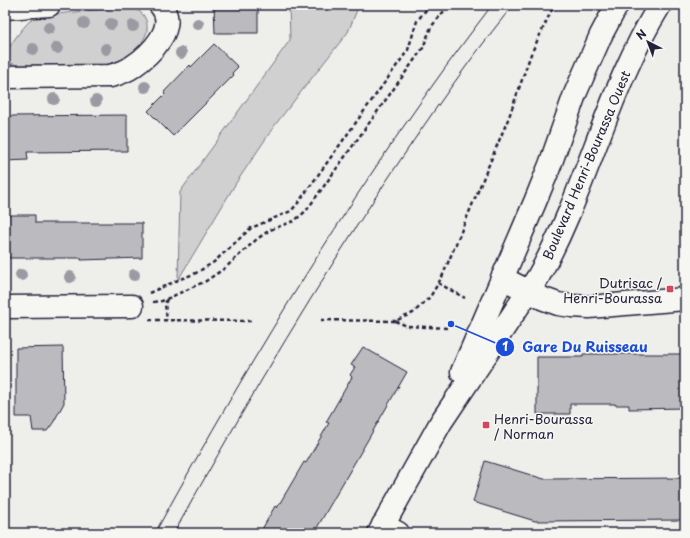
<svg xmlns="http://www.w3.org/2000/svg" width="690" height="538" viewBox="0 0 690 538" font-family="'Playpen Sans',sans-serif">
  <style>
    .green { fill: #d0d0d1; stroke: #797986 }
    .building { fill: #bbbbbf; stroke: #22223b }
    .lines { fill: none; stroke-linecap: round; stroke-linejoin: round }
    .minor-casing { stroke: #22223b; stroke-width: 25 }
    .major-casing { stroke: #22223b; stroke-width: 25 }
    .path { stroke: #22223b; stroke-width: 2.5; stroke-dasharray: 4 3; stroke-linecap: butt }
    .minor { stroke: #f6f6f2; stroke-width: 22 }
    .major { stroke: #f6f6f2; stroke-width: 22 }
    .tram { stroke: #22223b; stroke-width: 1 }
    .tree { fill: #9a9aa3 }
    .poi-dot { fill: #d1495b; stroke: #f6f6f2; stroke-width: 1.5 }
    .labels { text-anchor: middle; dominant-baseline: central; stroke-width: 3; stroke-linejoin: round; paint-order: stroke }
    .street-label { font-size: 13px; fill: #22223b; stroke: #f6f6f2 }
    .poi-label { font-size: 13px; fill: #22223b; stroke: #f6f6f2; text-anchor: end }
    .leader { fill: none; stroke: #1d4ed8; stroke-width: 1.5 }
    .callout-dot { fill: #1d4ed8; stroke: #f6f6f2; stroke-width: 1.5 }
    .mark-label { font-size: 12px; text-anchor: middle; font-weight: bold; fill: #fff }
    .callout-label { font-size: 14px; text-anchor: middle; font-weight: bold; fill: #1d4ed8; stroke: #f6f6f2; stroke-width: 3; stroke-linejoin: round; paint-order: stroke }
  </style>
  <rect width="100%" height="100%" fill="#eeeeeb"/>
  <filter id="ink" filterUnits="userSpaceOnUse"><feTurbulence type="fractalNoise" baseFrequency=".025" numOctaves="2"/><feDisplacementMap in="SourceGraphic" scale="8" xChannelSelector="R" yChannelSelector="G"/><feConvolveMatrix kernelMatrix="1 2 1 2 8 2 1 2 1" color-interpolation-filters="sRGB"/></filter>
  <g filter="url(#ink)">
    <g class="green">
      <path d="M 289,5 L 359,5 L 348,32 L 275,125 L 236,183 L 178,280 L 180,192 L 290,40 Z"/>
      <path d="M 125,7 C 133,8 140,10 144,16 C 155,34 135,54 119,61 C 114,63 110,64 104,65 L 16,65 C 10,63 6,59 7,53 C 8,46 29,19 36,16 Z"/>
    </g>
    <g class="building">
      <path d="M 214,5 L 258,5 L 258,33 L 215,33 Z"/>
      <path d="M 214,44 L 238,67 L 232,73 L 234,75 L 173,136 L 148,111 L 165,94 L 164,92 L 190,65 L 191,67 Z"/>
      <path d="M 127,115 L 127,151 L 27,152 L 28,160 L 5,161 L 5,117 L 8,117 L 8,116 Z"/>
      <path d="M 5,215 L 35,215 L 35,223 L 142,223 L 142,258 L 81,260 L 81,258 L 5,258 Z"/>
      <path d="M 63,347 L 64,403 L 53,423 L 47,431 L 33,431 L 31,417 L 16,417 L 16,348 Z"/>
      <path d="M 363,347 L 407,372 L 314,533 L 260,533 L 275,506 L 277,508 L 304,462 L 306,463 L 329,423 L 326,422 L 352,377 L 350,375 L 355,367 L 351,365 Z"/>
      <path d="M 583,354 L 685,354 L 685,408 L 629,409 L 629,405 L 615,405 L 615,404 L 570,404 L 570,414 L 537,414 L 537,357 L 583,357 Z"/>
      <path d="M 485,461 L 544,479 L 685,478 L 685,520 L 535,521 L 473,502 Z"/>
    </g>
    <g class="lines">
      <defs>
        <g id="minor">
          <path d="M 5,8 L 49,5"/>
          <path d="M 5,77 L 110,76 C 118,74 125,72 132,67 C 150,55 180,26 160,5"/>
          <path d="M 502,278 L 544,299 L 558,304 L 572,306 L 589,307 L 685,299"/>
          <path d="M 5,307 L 132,306"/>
          <path d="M 383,525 L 398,533"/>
        </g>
        <g id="major">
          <path d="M 462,372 L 535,202 L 550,165 L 575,94 L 601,35 L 617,5"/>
          <path d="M 379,533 L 441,422 L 538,277 C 587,190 607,90 660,5"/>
        </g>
      </defs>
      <use href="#minor" class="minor-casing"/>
      <use href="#major" class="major-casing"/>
      <g class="path">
        <path d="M 438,283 L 465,298"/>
        <path d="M 149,293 L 178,280 L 196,273 L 214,262 L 251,228 L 291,211 L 298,203 L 408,50 L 417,21 L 430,5"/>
        <path d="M 167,299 L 165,304 L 167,320"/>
        <path d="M 153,302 L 162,301 L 206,281 L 225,268 L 257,239 L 270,230 L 294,221 L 306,211 L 423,48 L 431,27 L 449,5"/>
        <path d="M 149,320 L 253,321"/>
        <path d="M 321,320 L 395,321 L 413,313 L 430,297 L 442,277 L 509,117 L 531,54 L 554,5"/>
        <path d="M 395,321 L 407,326 L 448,328"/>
      </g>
      <use href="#minor" class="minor"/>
      <use href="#major" class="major"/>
      <g class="tram">
        <path d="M 155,533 C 255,350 365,171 492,5"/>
        <path d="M 174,533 C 232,428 293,325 358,224 C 407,149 457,75 513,5"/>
      </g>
    </g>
    <g class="tree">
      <circle cx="84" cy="23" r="6"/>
      <circle cx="111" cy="24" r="6"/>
      <circle cx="198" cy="24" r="6"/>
      <circle cx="133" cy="26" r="6"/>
      <circle cx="49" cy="28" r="6"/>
      <circle cx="57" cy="48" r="6"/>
      <circle cx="33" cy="49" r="6"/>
      <circle cx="106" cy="49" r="6"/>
      <circle cx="181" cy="53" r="6"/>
      <circle cx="145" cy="87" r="6"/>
      <circle cx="54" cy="99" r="6"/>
      <circle cx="96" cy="101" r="6"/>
      <circle cx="21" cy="275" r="6"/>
      <circle cx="134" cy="275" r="6"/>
      <circle cx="70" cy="277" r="6"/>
    </g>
  </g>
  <g class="poi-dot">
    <rect x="666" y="285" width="8" height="8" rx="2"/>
    <rect x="482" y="421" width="8" height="8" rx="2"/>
  </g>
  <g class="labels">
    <g class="street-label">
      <text transform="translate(586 165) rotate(-67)">Boulevard Henri-Bourassa Ouest</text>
    </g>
    <g class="poi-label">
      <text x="662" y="282">Dutrisac /<tspan x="662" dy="15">Henri-Bourassa</tspan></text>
      <text x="494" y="418" text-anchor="start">Henri-Bourassa<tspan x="494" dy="15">/ Norman</tspan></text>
    </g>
  </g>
  <path class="leader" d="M451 324L505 347"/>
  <g class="callout-dot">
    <circle cx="451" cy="324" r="4"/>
    <circle cx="505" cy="347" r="10"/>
  </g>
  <g class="mark-label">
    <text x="505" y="351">1</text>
  </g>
  <g class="callout-label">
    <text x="585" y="352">Gare Du Ruisseau</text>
  </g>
  <rect width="690" height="538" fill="none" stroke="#f6f6f2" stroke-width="20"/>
  <rect x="10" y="10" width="670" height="518" fill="none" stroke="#22223b" stroke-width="1.5" filter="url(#ink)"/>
  <g transform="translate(648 42) rotate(318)" stroke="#f6f6f2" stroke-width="3" paint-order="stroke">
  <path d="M0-3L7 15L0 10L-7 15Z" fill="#22223b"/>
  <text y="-6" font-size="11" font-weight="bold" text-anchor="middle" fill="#22223b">N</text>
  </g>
</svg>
